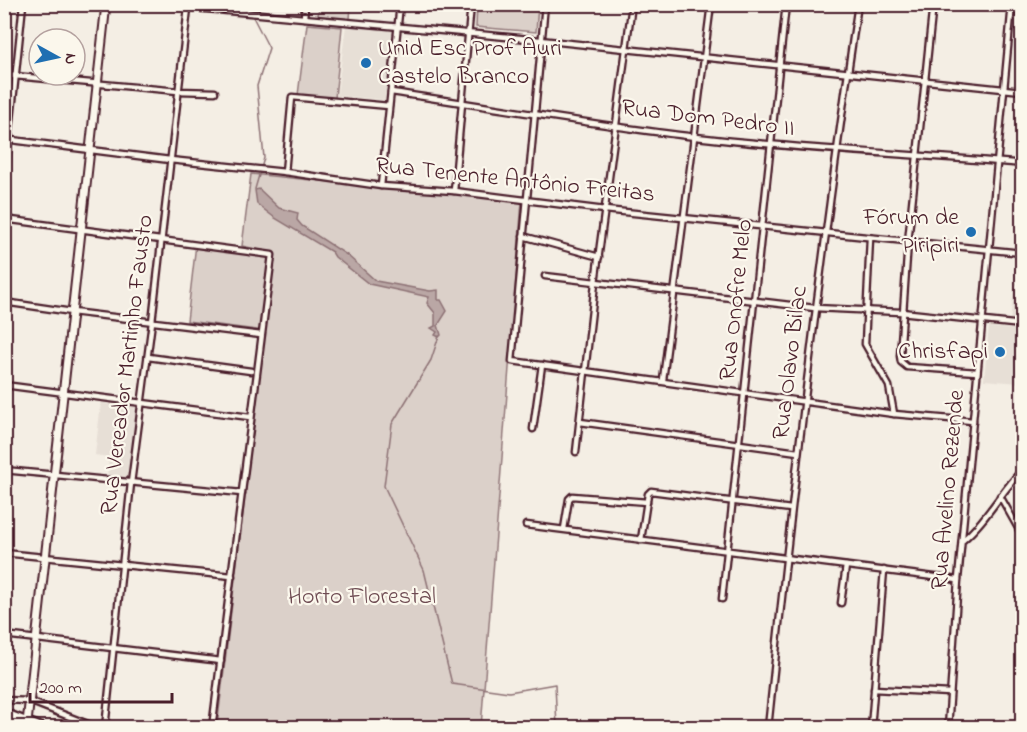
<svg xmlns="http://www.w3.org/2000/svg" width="1027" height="732" viewBox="0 0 1027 732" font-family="'Indie Flower',sans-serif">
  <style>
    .built { fill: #e7dfd6 }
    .green { fill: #dbd0c9; stroke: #92787a; stroke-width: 1.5 }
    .water { fill: #baa7a5; stroke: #8d7174; stroke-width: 1.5 }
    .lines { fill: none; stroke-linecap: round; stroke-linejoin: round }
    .stream { stroke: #8d7174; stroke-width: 1.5 }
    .street-casing { stroke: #4a1f2b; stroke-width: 9 }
    .secondary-casing { stroke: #4a1f2b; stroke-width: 11 }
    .highway-casing { stroke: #4a1f2b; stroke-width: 14 }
    .street { stroke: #fbf7ec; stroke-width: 4.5 }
    .secondary { stroke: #fbf7ec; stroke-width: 7 }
    .highway { stroke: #fbf7ec; stroke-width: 9 }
    .poi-dot { fill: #1f6fb2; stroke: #fbf7ec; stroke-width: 2 }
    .labels { text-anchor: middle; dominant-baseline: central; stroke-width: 4.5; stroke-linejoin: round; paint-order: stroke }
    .poi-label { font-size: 24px; fill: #4a1f2b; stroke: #fbf7ec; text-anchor: end }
    .street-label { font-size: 24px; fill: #4a1f2b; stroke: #fbf7ec }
    .park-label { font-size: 24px; fill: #6e4b52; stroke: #fbf7ec }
  </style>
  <rect width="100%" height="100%" fill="#f4eee4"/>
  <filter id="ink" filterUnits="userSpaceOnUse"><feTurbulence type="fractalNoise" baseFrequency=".0167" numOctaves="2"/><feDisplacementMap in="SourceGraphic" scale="12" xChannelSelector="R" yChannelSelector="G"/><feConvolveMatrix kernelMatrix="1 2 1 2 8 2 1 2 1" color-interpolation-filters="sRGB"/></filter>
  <g filter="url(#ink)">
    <g class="built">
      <path d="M 346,25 L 394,30 L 385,100 L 337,96 Z"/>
      <path d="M 1014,288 L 1022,289 L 1022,322 L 1010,321 Z"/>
      <path d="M 989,327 L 1022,330 L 1019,383 L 984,380 Z"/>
      <path d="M 101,403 L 137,407 L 129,480 L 107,478 L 109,457 L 95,455 Z"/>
    </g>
    <g class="green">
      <path d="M 319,5 L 351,5 L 350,19 L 318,16 Z"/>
      <path d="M 477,5 L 538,5 L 536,32 L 476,27 Z"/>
      <path d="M 307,24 L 342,27 L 335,98 L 298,95 Z"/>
      <path d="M 251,174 L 522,201 L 481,727 L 217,727 L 265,331 L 187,321 L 196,244 L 275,257 L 275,253 L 242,246 Z"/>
    </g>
    <path class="water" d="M 259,189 L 279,208 L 298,213 L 297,220 L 302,226 L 347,255 L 376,281 L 430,291 L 438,290 L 438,300 L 441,300 L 447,311 L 438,325 L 441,335 L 439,337 L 435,335 L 437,332 L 431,328 L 435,326 L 435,313 L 427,303 L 429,297 L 369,284 L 335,257 L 332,252 L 275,218 L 257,204 L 255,190 Z"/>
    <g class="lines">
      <g class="stream">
        <path d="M 247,4 L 250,10"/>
        <path d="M 252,15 L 269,48 L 257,86 L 264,158 L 255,189"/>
        <path d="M 439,336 L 431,360 L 392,424 L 384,486 L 424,570 L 452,684 L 509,692 L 555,684 L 557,728"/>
      </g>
      <defs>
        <g id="street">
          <path d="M 152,4 L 540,40 L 1022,91"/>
          <path d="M 545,4 L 512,361 L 894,414 L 973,421"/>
          <path d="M 933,4 L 908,242 L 900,356 L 901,362 L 907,367 L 977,372"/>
          <path d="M 978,4 L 1022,8"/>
          <path d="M 304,18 L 305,4"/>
          <path d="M 4,75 L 178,91 L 215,92"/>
          <path d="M 391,92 C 493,107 594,125 696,137 C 805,150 914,154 1022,164"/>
          <path d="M 4,139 L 170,160 L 285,172 L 381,186 L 454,191 L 605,210 L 1022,253"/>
          <path d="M 285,172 L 292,97 L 389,106"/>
          <path d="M 381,186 L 400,4"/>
          <path d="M 4,188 L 23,4"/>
          <path d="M 454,191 L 471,4"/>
          <path d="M 4,219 L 272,255 L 212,728"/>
          <path d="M 523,236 L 599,257"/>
          <path d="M 870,238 L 865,344 L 889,386 L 894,414"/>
          <path d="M 545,276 L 815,308 L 901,312 L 1022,325"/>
          <path d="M 1022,284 L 1022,277"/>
          <path d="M 4,302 L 72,312 L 261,335"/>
          <path d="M 148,357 L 251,371"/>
          <path d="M 663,380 L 711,4"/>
          <path d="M 4,385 L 250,417"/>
          <path d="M 580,422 L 798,452"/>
          <path d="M 533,429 L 542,365"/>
          <path d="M 576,452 L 595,283 L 632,4"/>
          <path d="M 4,470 L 242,493"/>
          <path d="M 1000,496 L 1022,535"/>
          <path d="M 526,525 L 958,580"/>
          <path d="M 564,529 L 569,499 L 572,496 L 647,502"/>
          <path d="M 641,540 L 648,494 L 651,491 L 791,509"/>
          <path d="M 962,541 C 986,521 1001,492 1022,470"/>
          <path d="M 4,553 L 232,576"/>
          <path d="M 722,599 L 786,4"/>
          <path d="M 841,603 L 846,566"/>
          <path d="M 4,635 L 221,661"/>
          <path d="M 874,689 L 950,693"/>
          <path d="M 4,700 L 29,701 L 98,728"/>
          <path d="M 105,728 L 131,483 L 152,322 L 188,8"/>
          <path d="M 768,728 C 793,486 822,245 858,4"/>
          <path d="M 871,728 L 884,570"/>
          <path d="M 948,728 L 958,580 L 1012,4"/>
        </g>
        <path id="secondary" d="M 27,723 L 106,4"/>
        <path id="highway" d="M 4,714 L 40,728"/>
      </defs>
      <use href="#street" class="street-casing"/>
      <use href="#secondary" class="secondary-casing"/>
      <use href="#highway" class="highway-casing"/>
      <use href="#street" class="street"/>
      <use href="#secondary" class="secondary"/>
      <use href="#highway" class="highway"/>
    </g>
  </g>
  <g class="poi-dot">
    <circle cx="366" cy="63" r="6"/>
    <circle cx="971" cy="232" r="6"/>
    <circle cx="1000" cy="352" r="6"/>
  </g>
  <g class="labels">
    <g class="poi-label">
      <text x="378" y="49" text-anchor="start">Unid Esc Prof Auri<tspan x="378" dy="28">Castelo Branco</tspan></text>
      <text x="959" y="218">Fórum de<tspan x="959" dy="28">Piripiri</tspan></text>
      <text x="988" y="352">Chrisfapi</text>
    </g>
    <g class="street-label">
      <text transform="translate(708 119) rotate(7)">Rua Dom Pedro II</text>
      <text transform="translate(515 181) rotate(6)">Rua Tenente Antônio Freitas</text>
      <text transform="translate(737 300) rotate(-84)">Rua Onofre Melo</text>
      <text transform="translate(791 363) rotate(-83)">Rua Olavo Bilac</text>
      <text transform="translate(128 365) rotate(-83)">Rua Vereador Martinho Fausto</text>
      <text transform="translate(949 490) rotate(-85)">Rua Avelino Rezende</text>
    </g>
    <g class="park-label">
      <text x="362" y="597">Horto Florestal</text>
    </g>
  </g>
  <rect width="1027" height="732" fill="none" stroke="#fbf7ec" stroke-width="24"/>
  <rect x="12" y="12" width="1003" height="708" fill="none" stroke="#4a1f2b" stroke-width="2" filter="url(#ink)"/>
  <g transform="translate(57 57) rotate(98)"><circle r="28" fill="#fbf7ec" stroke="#b4a19f" stroke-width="1.5"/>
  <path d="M0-4.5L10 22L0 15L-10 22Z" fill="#1f6fb2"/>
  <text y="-9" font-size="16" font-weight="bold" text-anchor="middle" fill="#4a1f2b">N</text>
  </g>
  <path d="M30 693v9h142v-9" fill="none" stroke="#4a1f2b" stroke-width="3"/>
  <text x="39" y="693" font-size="18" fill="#4a1f2b" stroke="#fbf7ec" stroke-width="4.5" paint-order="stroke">200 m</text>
</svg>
